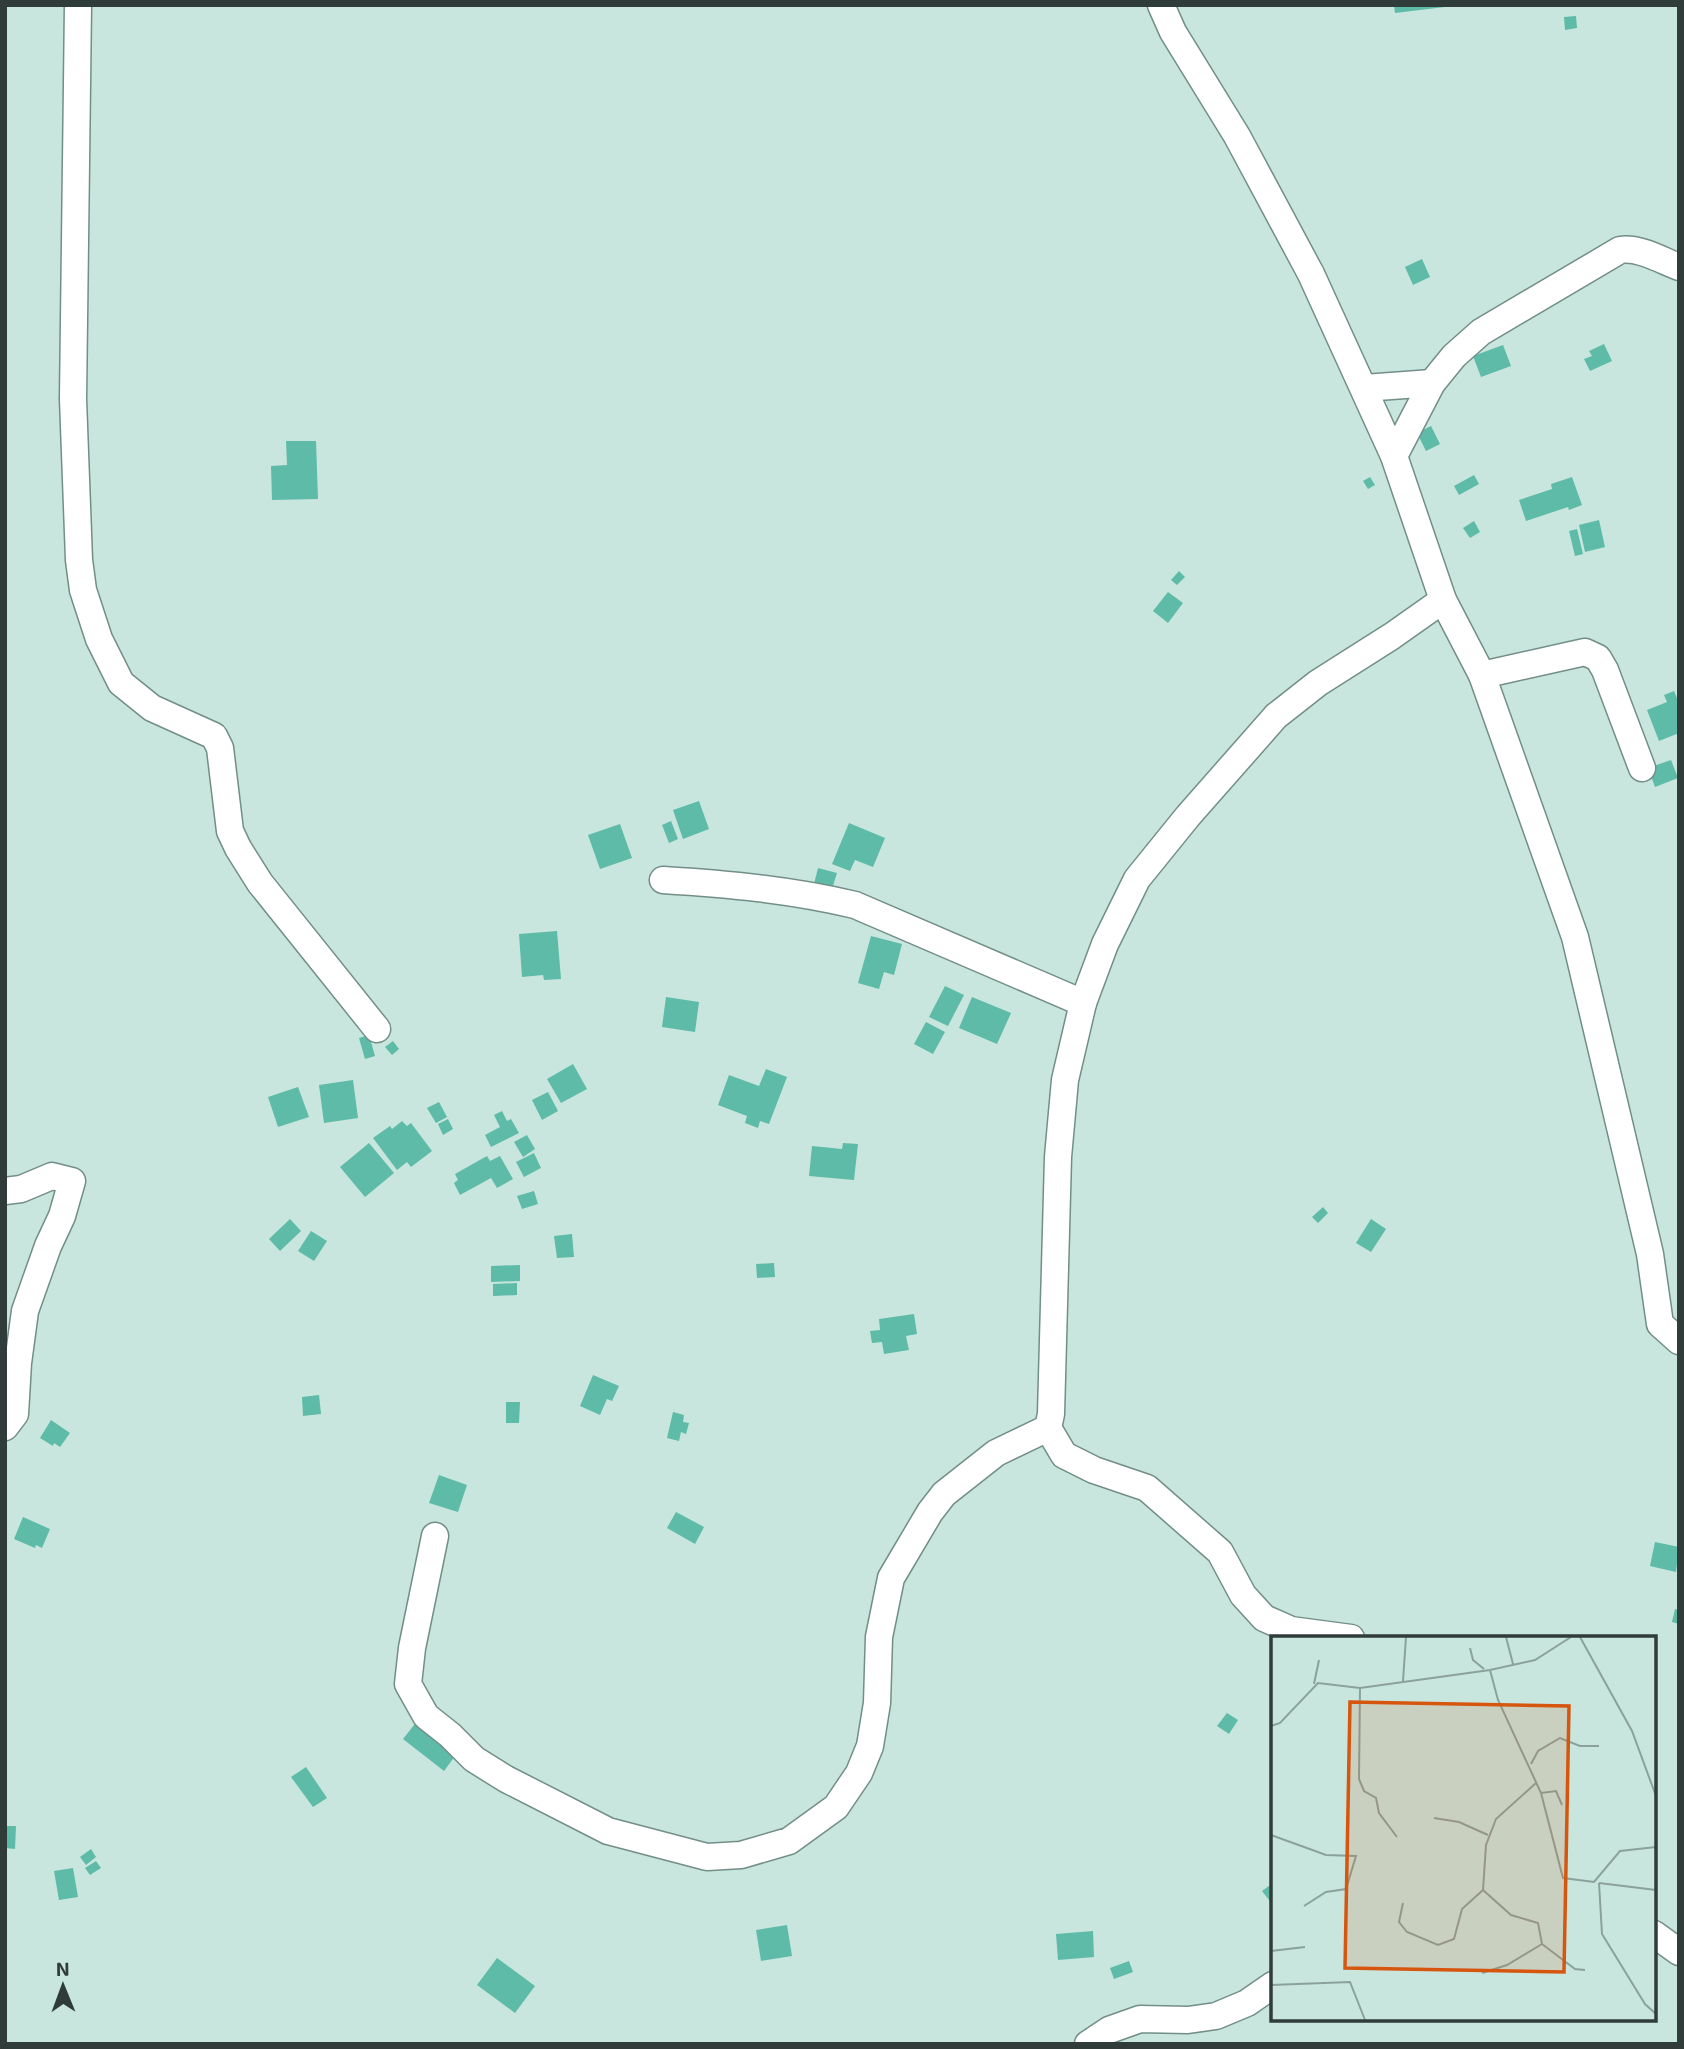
<svg xmlns="http://www.w3.org/2000/svg" width="1684" height="2049" viewBox="0 0 1684 2049" font-family="'Exo 2',sans-serif">
  <style>
    .building { fill: #5dbba7 }
    .lines { fill: none; stroke-linecap: round; stroke-linejoin: round }
    .minor-casing { stroke: #728e87; stroke-width: 29 }
    .minor { stroke: #fff; stroke-width: 26 }
    .inset-road { fill: none; stroke: #8ba29c; stroke-width: 2 }
    .view { fill: #d65610; fill-opacity: 0.15; stroke: #d65610; stroke-width: 3.5 }
    .inset-edge { fill: none; stroke: #303c39; stroke-width: 3.5 }
  </style>
  <rect width="100%" height="100%" fill="#c8e6de"/>
  <g class="building">
    <path d="M 1394,5 L 1445,5 L 1445,7 L 1395,13 Z"/>
    <path d="M 1576,16 L 1577,28 L 1565,30 L 1564,17 Z"/>
    <path d="M 1422,259 L 1430,277 L 1413,285 L 1405,267 Z"/>
    <path d="M 1604,344 L 1612,361 L 1590,371 L 1584,359 L 1592,356 L 1589,351 Z"/>
    <path d="M 1503,345 L 1511,366 L 1481,377 L 1473,356 Z"/>
    <path d="M 1431,426 L 1440,444 L 1426,451 L 1417,433 Z"/>
    <path d="M 286,441 L 316,441 L 318,499 L 272,500 L 271,466 L 287,465 Z"/>
    <path d="M 1474,475 L 1479,484 L 1459,495 L 1454,486 Z"/>
    <path d="M 1370,477 L 1375,485 L 1368,489 L 1363,481 Z"/>
    <path d="M 1572,477 L 1582,505 L 1569,510 L 1568,507 L 1526,521 L 1519,500 L 1552,489 L 1551,484 Z"/>
    <path d="M 1599,520 L 1605,547 L 1585,552 L 1579,525 Z"/>
    <path d="M 1474,521 L 1480,532 L 1470,538 L 1463,528 Z"/>
    <path d="M 1577,529 L 1583,554 L 1575,556 L 1569,531 Z"/>
    <path d="M 1179,571 L 1185,577 L 1177,585 L 1171,580 Z"/>
    <path d="M 1168,592 L 1183,603 L 1168,623 L 1153,611 Z"/>
    <path d="M 1674,691 L 1679,703 L 1679,733 L 1659,741 L 1647,710 L 1667,702 L 1664,695 Z"/>
    <path d="M 1671,760 L 1678,778 L 1655,787 L 1648,768 Z"/>
    <path d="M 699,801 L 709,829 L 683,839 L 673,810 Z"/>
    <path d="M 671,821 L 678,839 L 669,843 L 662,825 Z"/>
    <path d="M 849,823 L 885,838 L 873,867 L 855,860 L 850,871 L 832,864 Z"/>
    <path d="M 620,824 L 632,858 L 600,869 L 588,835 Z"/>
    <path d="M 818,868 L 837,873 L 832,889 L 814,884 Z"/>
    <path d="M 557,931 L 561,979 L 544,980 L 543,975 L 522,977 L 519,934 Z"/>
    <path d="M 871,936 L 902,944 L 894,975 L 884,972 L 879,989 L 858,983 Z"/>
    <path d="M 945,986 L 964,995 L 948,1026 L 929,1017 Z"/>
    <path d="M 666,997 L 699,1002 L 695,1032 L 662,1027 Z"/>
    <path d="M 972,997 L 1011,1013 L 997,1044 L 959,1028 Z"/>
    <path d="M 926,1022 L 945,1032 L 933,1054 L 914,1044 Z"/>
    <path d="M 369,1035 L 375,1056 L 365,1059 L 359,1038 Z"/>
    <path d="M 393,1041 L 399,1049 L 392,1055 L 385,1047 Z"/>
    <path d="M 573,1064 L 587,1089 L 561,1103 L 547,1079 Z"/>
    <path d="M 766,1069 L 787,1077 L 769,1124 L 760,1121 L 758,1128 L 745,1123 L 747,1116 L 718,1105 L 729,1075 L 759,1086 Z"/>
    <path d="M 353,1080 L 358,1118 L 324,1123 L 319,1085 Z"/>
    <path d="M 298,1087 L 309,1117 L 278,1127 L 268,1097 Z"/>
    <path d="M 548,1092 L 558,1111 L 542,1120 L 532,1100 Z"/>
    <path d="M 439,1102 L 447,1117 L 436,1123 L 427,1108 Z"/>
    <path d="M 502,1111 L 507,1121 L 511,1119 L 519,1133 L 491,1147 L 485,1135 L 500,1127 L 494,1115 Z"/>
    <path d="M 448,1119 L 453,1129 L 443,1135 L 438,1124 Z"/>
    <path d="M 402,1121 L 407,1126 L 411,1123 L 432,1151 L 411,1167 L 407,1162 L 397,1170 L 373,1138 L 390,1126 L 392,1129 Z"/>
    <path d="M 527,1135 L 535,1149 L 523,1157 L 514,1142 Z"/>
    <path d="M 369,1143 L 394,1173 L 365,1197 L 340,1167 Z"/>
    <path d="M 843,1143 L 858,1144 L 854,1180 L 809,1176 L 812,1146 L 842,1149 Z"/>
    <path d="M 534,1153 L 541,1168 L 524,1177 L 516,1162 Z"/>
    <path d="M 487,1156 L 490,1161 L 500,1156 L 513,1179 L 497,1188 L 491,1178 L 460,1195 L 454,1183 L 458,1180 L 455,1174 Z"/>
    <path d="M 534,1191 L 538,1204 L 522,1209 L 517,1196 Z"/>
    <path d="M 1323,1207 L 1328,1213 L 1318,1223 L 1312,1217 Z"/>
    <path d="M 290,1219 L 301,1231 L 280,1251 L 269,1239 Z"/>
    <path d="M 1371,1219 L 1386,1229 L 1371,1252 L 1356,1243 Z"/>
    <path d="M 311,1231 L 327,1241 L 314,1261 L 298,1251 Z"/>
    <path d="M 572,1234 L 574,1257 L 557,1258 L 554,1236 Z"/>
    <path d="M 774,1263 L 775,1277 L 757,1278 L 756,1264 Z"/>
    <path d="M 520,1265 L 520,1281 L 491,1282 L 491,1266 Z"/>
    <path d="M 517,1283 L 517,1295 L 493,1296 L 493,1284 Z"/>
    <path d="M 914,1314 L 917,1334 L 906,1336 L 909,1350 L 884,1354 L 882,1342 L 872,1343 L 870,1331 L 880,1330 L 879,1319 Z"/>
    <path d="M 593,1375 L 619,1386 L 612,1401 L 607,1399 L 600,1415 L 580,1406 Z"/>
    <path d="M 319,1395 L 321,1414 L 303,1416 L 302,1397 Z"/>
    <path d="M 506,1402 L 520,1402 L 519,1423 L 506,1423 Z"/>
    <path d="M 673,1412 L 684,1415 L 683,1422 L 689,1423 L 686,1434 L 681,1432 L 679,1441 L 667,1438 Z"/>
    <path d="M 51,1420 L 70,1433 L 60,1447 L 54,1443 L 53,1446 L 40,1438 Z"/>
    <path d="M 439,1475 L 467,1485 L 458,1512 L 429,1503 Z"/>
    <path d="M 676,1512 L 704,1527 L 695,1544 L 667,1528 Z"/>
    <path d="M 23,1517 L 50,1529 L 42,1548 L 36,1545 L 35,1548 L 14,1539 Z"/>
    <path d="M 1655,1542 L 1679,1547 L 1676,1572 L 1650,1566 Z"/>
    <path d="M 1675,1609 L 1679,1610 L 1679,1624 L 1672,1622 Z"/>
    <path d="M 1227,1713 L 1238,1720 L 1229,1734 L 1217,1726 Z"/>
    <path d="M 418,1720 L 458,1752 L 444,1771 L 403,1739 Z"/>
    <path d="M 306,1767 L 327,1798 L 313,1807 L 291,1777 Z"/>
    <path d="M 5,1826 L 16,1826 L 15,1849 L 5,1848 Z"/>
    <path d="M 91,1849 L 96,1857 L 86,1865 L 80,1857 Z"/>
    <path d="M 96,1861 L 101,1868 L 90,1875 L 85,1868 Z"/>
    <path d="M 73,1868 L 78,1897 L 59,1900 L 54,1871 Z"/>
    <path d="M 1273,1883 L 1273,1905 L 1262,1891 Z"/>
    <path d="M 787,1925 L 792,1956 L 761,1961 L 756,1930 Z"/>
    <path d="M 1093,1931 L 1094,1957 L 1058,1960 L 1056,1934 Z"/>
    <path d="M 497,1958 L 535,1986 L 515,2013 L 477,1985 Z"/>
    <path d="M 1129,1961 L 1133,1972 L 1114,1979 L 1110,1968 Z"/>
  </g>
  <g class="lines">
    <defs>
      <g id="minor">
        <path d="M 78,5 L 73,399 L 79,560 L 83,590 L 99,639 L 121,683 L 152,708 L 214,736 L 220,748 L 230,831 L 238,848 L 260,883 L 377,1029"/>
        <path d="M 1161,5 L 1173,32 L 1237,136 L 1311,274 L 1394,456 L 1443,600 L 1482,675 L 1575,937 L 1650,1254 L 1660,1324 L 1679,1341"/>
        <path d="M 1364,388 L 1432,383"/>
        <path d="M 1394,456 L 1432,383 L 1454,356 L 1481,332 L 1620,250 C 1639,247 1661,260 1679,267"/>
        <path d="M 1482,675 L 1585,652 L 1598,658 L 1605,670 L 1642,768"/>
        <path d="M 663,880 C 728,884 792,890 855,905 L 1083,1003"/>
        <path d="M 5,1191 L 21,1189 L 52,1176 L 72,1181 L 62,1216 L 48,1246 L 25,1311 L 18,1363 L 15,1414 L 5,1427"/>
        <path d="M 1048,1428 L 1064,1455 L 1094,1470 L 1147,1488 L 1220,1552 L 1243,1595 L 1264,1618 L 1291,1630 L 1351,1638"/>
        <path d="M 435,1536 L 412,1648 L 408,1684 L 426,1716 L 450,1735 L 474,1759 L 506,1779 L 608,1831 L 707,1857 L 741,1855 L 789,1841 L 836,1807 L 859,1773 L 870,1746 L 877,1703 L 879,1637 L 891,1578 L 930,1512 L 944,1494 L 996,1453 L 1048,1428 L 1051,1414 L 1058,1157 L 1065,1080 L 1083,1003 L 1105,944 L 1137,879 L 1188,816 L 1276,716 L 1318,683 L 1392,636 L 1443,600"/>
        <path d="M 1654,1934 L 1679,1952"/>
        <path d="M 1088,2044 L 1109,2030 L 1140,2019 L 1188,2020 L 1216,2016 L 1247,2003 L 1273,1985"/>
      </g>
    </defs>
    <use href="#minor" class="minor-casing"/>
    <use href="#minor" class="minor"/>
  </g>
  <g transform="translate(1271 1636)">
    <rect width="385" height="385" fill="#c8e6de"/>
    <path class="inset-road" d="M 235,1 L 242,28M 309,1 L 361,95 L 385,160M 199,12 L 202,24 L 213,33M 219,34 L 227,64 L 270,157 L 292,242 L 323,246 L 349,215 L 385,211M 132,45 L 135,1M 43,48 L 48,24M 89,52 L 88,143 L 93,155 L 105,162 L 108,177 L 126,201M 0,90 L 9,87 L 47,47 L 89,52 L 219,34 L 264,24 L 300,1M 260,128 L 267,115 L 289,102 L 309,110 L 328,110M 270,157 L 285,155 L 291,169M 163,182 L 188,186 L 217,199M 0,199 L 55,219 L 85,220 L 75,253 L 55,256 L 33,270M 328,247 L 331,298 L 374,368 L 385,378M 328,247 L 385,254M 212,254 L 240,279 L 267,287 L 271,308 L 304,333 L 314,334M 132,267 L 128,286 L 136,296 L 167,309 L 183,303 L 191,273 L 212,254 L 215,209 L 225,183 L 265,147M 0,315 L 34,311M 211,337 L 236,329 L 271,308M 0,349 L 79,346 L 94,384"/>
    <path class="view" d="M 79,66 L 298,70 L 293,336 L 74,332 Z"/>
    <rect width="385" height="385" class="inset-edge"/>
  </g>
  <rect width="1684" height="2049" fill="none" stroke="#303c39" stroke-width="14"/>
  <g transform="translate(63 1986) rotate(359)" stroke="#c8e6de" stroke-width="5" paint-order="stroke">
  <path d="M0-5L12 26L0 18L-12 26Z" fill="#303c39"/>
  <text y="-10" font-size="19" font-weight="bold" text-anchor="middle" fill="#303c39">N</text>
  </g>
</svg>
